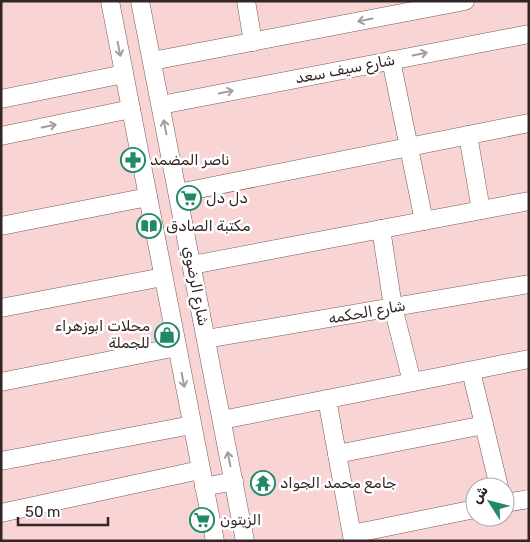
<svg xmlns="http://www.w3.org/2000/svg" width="530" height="542" viewBox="0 0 530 542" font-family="Rubik,Cairo,sans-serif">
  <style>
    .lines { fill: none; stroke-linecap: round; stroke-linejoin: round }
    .minor-casing { stroke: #785958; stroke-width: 19 }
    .minor { stroke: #fff; stroke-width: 18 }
    .oneway { stroke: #a39d9d }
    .labels { text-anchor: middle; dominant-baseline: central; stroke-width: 5; stroke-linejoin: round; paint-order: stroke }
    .street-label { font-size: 15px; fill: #332525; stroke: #fff }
    .poi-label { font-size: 15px; fill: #332525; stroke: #fff; text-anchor: start }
  </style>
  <rect width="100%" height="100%" fill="#f9d4d4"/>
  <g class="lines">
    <defs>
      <g id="minor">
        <path d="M 110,1 L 215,541"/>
        <path d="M 140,1 L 245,541"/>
        <path d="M 246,1 L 253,42"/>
        <path d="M 391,60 L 424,221"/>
        <path d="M 152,61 L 465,1"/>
        <path d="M 1,99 L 124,74"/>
        <path d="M 161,105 L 529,34"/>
        <path d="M 468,135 L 481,210"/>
        <path d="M 1,136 L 131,109"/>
        <path d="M 178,193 L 529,123"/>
        <path d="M 1,226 L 148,197"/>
        <path d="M 381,229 L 393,307 L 412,382"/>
        <path d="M 192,265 L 529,201"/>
        <path d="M 1,308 L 163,277"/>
        <path d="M 206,339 L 529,284"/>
        <path d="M 471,371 L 499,487"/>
        <path d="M 1,382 L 177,347"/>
        <path d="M 327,399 L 353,541"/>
        <path d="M 222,420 L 529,359"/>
        <path d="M 337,454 L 484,425"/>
        <path d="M 1,461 L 192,425"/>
        <path d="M 204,487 L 234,481"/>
        <path d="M 505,503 L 529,499"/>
        <path d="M 1,513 L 200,470"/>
        <path d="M 352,534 L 475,509"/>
      </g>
    </defs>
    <use href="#minor" class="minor-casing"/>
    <use href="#minor" class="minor"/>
  </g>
  <defs><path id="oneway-shaft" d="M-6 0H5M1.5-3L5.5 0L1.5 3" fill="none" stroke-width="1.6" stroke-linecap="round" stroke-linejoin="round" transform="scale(1.25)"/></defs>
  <g class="oneway">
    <use href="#oneway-shaft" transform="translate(365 20) rotate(169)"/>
    <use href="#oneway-shaft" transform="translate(119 49) rotate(79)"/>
    <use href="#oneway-shaft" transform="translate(420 54) rotate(-11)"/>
    <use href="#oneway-shaft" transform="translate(226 92) rotate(-11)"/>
    <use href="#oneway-shaft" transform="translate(49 126) rotate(-12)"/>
    <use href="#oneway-shaft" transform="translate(165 127) rotate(-101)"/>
    <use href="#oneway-shaft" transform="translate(183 380) rotate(79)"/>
    <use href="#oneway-shaft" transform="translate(229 459) rotate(-101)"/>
  </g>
  <defs>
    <symbol id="pharmacy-ring" viewBox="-11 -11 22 22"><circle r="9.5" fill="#fff" stroke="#208965" stroke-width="1.5"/><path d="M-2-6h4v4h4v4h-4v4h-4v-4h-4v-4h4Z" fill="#208965"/></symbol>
    <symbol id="supermarket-ring" viewBox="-11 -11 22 22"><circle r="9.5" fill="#fff" stroke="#208965" stroke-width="1.5"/><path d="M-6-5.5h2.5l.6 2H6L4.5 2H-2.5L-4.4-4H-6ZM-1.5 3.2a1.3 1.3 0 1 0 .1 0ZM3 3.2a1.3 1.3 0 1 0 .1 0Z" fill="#208965"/></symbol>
    <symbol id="library-ring" viewBox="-11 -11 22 22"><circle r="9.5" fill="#fff" stroke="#208965" stroke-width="1.5"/><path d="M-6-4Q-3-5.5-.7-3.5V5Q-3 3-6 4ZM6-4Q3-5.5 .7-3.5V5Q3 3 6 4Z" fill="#208965"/></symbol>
    <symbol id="shop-ring" viewBox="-11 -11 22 22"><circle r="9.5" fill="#fff" stroke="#208965" stroke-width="1.5"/><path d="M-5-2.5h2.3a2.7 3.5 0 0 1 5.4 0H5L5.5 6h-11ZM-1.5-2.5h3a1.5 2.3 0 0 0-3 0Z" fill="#208965"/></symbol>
    <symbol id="temple-ring" viewBox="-11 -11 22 22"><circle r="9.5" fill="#fff" stroke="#208965" stroke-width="1.5"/><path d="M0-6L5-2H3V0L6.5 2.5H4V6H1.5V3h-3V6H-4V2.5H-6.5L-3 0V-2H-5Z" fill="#208965"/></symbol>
  </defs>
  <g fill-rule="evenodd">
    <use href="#pharmacy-ring" x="119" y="146" width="28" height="28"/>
    <use href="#supermarket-ring" x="175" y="184" width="28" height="28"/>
    <use href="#library-ring" x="135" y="212" width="28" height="28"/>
    <use href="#shop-ring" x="153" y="321" width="28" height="28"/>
    <use href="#temple-ring" x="249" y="469" width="28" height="28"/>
    <use href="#supermarket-ring" x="188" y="506" width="28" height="28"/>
  </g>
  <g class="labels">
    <g class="street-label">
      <text transform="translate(345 69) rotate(-11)">شارع سيف سعد</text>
      <text transform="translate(196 286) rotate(79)">شارع الرضوي</text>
      <text transform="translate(367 312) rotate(-10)">شارع الحكمه</text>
    </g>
    <g class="poi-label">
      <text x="150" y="160">ناصر المضمد</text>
      <text x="206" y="198">دل دل</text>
      <text x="166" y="226">مكتبة الصادق</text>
      <text x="150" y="326" text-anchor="end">محلات ابوزهراء<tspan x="150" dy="17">للجملة</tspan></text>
      <text x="280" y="483">جامع محمد الجواد</text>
      <text x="220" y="520">الزيتون</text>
    </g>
  </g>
  <rect width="530" height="542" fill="none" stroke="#332525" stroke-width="5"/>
  <g transform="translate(490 502) rotate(306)"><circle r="24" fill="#ffffff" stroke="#ada8a8"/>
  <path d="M0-4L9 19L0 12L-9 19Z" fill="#208965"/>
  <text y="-8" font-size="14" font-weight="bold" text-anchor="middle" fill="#332525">ش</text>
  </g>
  <path d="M18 517v8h90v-8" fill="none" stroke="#332525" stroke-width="2.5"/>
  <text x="25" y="517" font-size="15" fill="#332525" stroke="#ffffff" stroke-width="4" paint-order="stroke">50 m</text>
</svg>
